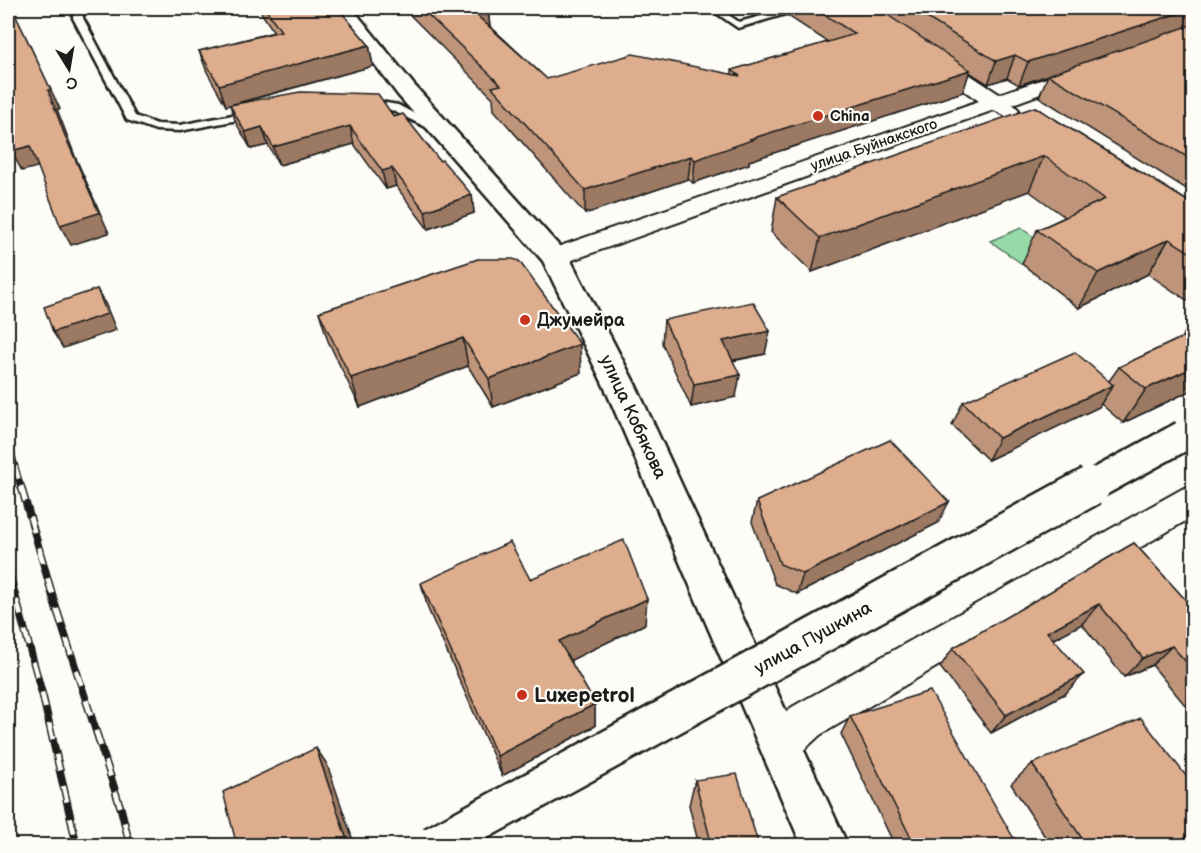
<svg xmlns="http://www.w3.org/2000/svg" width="1201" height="853" viewBox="0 0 1201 853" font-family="'Balsamiq Sans',sans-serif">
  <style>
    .green { fill: #96daa7; stroke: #597b62; stroke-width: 1.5 }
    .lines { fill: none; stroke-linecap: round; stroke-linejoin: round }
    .lane-casing { stroke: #1c1c1c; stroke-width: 5 }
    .street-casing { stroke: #1c1c1c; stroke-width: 4 }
    .secondary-casing { stroke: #1c1c1c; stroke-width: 5 }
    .lane { fill: #fdfcf7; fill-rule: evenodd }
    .street { fill: #fdfcf7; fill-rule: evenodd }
    .secondary { fill: #fdfcf7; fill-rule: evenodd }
    .rail-far1-casing { stroke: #1c1c1c; stroke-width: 7 }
    .rail-casing { stroke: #1c1c1c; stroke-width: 8 }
    .rail-far1 { stroke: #fdfcf7; stroke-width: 4.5; stroke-dasharray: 13; stroke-linecap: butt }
    .rail { stroke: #fdfcf7; stroke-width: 5; stroke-dasharray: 16; stroke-linecap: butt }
    .street-bridge-far1-casing { stroke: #1c1c1c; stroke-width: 34; stroke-linecap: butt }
    .street-bridge-casing { stroke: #1c1c1c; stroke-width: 43; stroke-linecap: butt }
    .street-bridge-far1 { stroke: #fdfcf7; stroke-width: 29 }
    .street-bridge { stroke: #fdfcf7; stroke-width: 38 }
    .wall { fill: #be957a; stroke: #1c1c1c; stroke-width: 1.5 }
    .shaded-wall { fill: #9b7963; stroke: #1c1c1c; stroke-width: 1.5 }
    .building { fill: #ddad8e; stroke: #1c1c1c; stroke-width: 1.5 }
    .poi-dot { fill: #c8321e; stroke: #fdfcf7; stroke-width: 2 }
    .labels { text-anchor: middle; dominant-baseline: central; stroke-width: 4.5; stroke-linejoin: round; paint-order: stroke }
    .far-poi-label { font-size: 15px; font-weight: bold; fill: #1c1c1c; stroke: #fdfcf7; text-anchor: start }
    .far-street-label { font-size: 15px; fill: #1c1c1c; stroke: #fdfcf7 }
    .poi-label { font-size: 18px; font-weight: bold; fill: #1c1c1c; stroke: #fdfcf7; text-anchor: start }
    .street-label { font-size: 18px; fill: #1c1c1c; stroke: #fdfcf7 }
    .near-poi-label { font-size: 21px; font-weight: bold; fill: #1c1c1c; stroke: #fdfcf7; text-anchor: start }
  </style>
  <rect width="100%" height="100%" fill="#fdfcf7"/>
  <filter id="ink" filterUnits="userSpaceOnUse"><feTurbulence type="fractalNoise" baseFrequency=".0167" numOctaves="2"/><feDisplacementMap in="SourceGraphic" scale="12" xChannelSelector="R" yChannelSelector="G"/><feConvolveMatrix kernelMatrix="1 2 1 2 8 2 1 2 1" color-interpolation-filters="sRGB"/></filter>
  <g filter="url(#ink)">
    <path class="green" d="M 1021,228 L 1052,250 L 1022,264 L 990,241 Z"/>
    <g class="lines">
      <defs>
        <g id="lane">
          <path d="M 74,8 L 83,8 L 83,18 L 135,116 L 157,124 L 180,125 L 254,111 L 259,114 L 254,117 L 180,131 L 156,130 L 127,120 L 73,18 Z"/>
          <path d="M 709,8 L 718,8 L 739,22 L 792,8 L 806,8 L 738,28 Z"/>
          <path d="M 369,100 L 398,105 L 443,129 L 442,131 L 434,131 L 391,110 L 365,105 L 365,101 Z"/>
        </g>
        <g id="street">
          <path d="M 847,8 L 869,8 L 999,94 L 1085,65 L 1092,67 L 1096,71 L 1092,75 L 1013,104 L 1019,110 L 1016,115 L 1008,117 L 994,110 L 564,263 L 555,266 L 546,263 L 542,257 L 546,251 L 979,101 Z"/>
          <path d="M 1194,485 L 1194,516 L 820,735 L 794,759 L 780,765 L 766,759 L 760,745 L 766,731 L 792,707 L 1182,489 Z"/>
        </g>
        <path id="secondary" d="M 332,8 L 352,8 L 414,85 L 569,257 L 636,386 L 848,846 L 802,846 L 604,386 L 543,261 L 398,95 Z"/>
      </defs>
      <use href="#lane" class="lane-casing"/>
      <use href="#street" class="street-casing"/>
      <use href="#secondary" class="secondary-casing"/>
      <use href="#lane" class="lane"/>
      <use href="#street" class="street"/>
      <use href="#secondary" class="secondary"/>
      <defs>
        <path id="rail-far1" d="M 8,441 L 21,488"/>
        <g id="rail">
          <path d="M 21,486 L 55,604 L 121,809 L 130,846"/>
          <path d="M 8,569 L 43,697 L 77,846"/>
        </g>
      </defs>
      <use href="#rail-far1" class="rail-far1-casing"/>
      <use href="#rail" class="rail-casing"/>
      <use href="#rail-far1" class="rail-far1"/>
      <use href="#rail" class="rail"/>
      <defs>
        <path id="street-bridge-far1" d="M 1088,488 L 1183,436"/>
        <path id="street-bridge" d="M 433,846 L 1091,486"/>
      </defs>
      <use href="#street-bridge-far1" class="street-bridge-far1-casing"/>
      <use href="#street-bridge" class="street-bridge-casing"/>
      <use href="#street-bridge-far1" class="street-bridge-far1"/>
      <use href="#street-bridge" class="street-bridge"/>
    </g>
    <g class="wall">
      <path d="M 260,8 L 338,8 L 369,45 L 373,66 L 232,105 L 394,117 L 440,161 L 472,195 L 474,213 L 428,229 L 396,186 L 386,189 L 354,144 L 279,165 L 268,145 L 251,149 L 236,123 L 230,105 L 226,106 L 207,72 L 199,51 L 274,32 L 262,14 Z"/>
      <path d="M 403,8 L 488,8 L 490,26 L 547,79 L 732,74 L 732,70 L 828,42 L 788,16 L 790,8 L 1194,8 L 1194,187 L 1188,190 L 1039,97 L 1048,75 L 1019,85 L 1007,78 L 988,84 L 969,72 L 963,92 L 749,161 L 749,164 L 693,183 L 688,179 L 585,214 L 494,110 L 493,98 Z"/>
      <path d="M 743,8 L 785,8 L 754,16 Z"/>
      <path d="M 1035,107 L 1194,205 L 1194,305 L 1148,274 L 1079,308 L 1022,264 L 1037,230 L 1065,217 L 1029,191 L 812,272 L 771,232 L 777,197 Z"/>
      <path d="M 478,259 L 581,373 L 493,407 L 468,366 L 360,407 L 328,341 L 319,312 Z"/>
      <path d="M 664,320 L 765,354 L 733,361 L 736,397 L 691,407 L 662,343 Z"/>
      <path d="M 1194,320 L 1194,389 L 1123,423 L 1101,404 L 1099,407 L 988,460 L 952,425 L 963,402 L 1109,381 L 1119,367 L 1181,338 Z"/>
      <path d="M 757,501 L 938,523 L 797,594 L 775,584 L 752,522 Z"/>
      <path d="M 1134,543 L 1194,609 L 1194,716 L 1152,665 L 1124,677 L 1082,624 L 1053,639 L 1066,693 L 991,733 L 940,667 L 953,648 Z"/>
      <path d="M 530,579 L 645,624 L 570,660 L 595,704 L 595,726 L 502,776 L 428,609 L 421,583 Z"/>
      <path d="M 850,716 L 1018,846 L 895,846 L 841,734 Z"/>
      <path d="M 1032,764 L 1194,846 L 1051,846 L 1011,784 Z"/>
      <path d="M 695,780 L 759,846 L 699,846 L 689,805 Z"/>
    </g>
    <g class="shaded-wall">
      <path d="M 12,8 L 60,109 L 57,109 L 75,156 L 109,233 L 71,245 L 60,225 L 65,136 Z"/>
      <path d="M 488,8 L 490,30 L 473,12 Z"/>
      <path d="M 755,8 L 785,8 L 754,16 Z"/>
      <path d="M 1194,8 L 1194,26 L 1019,85 L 1028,62 Z"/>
      <path d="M 369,45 L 373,66 L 226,106 L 219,85 Z"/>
      <path d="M 1015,55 L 1007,78 L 988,84 L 996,61 Z"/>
      <path d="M 970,70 L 963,92 L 749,161 L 749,164 L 693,183 L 695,160 L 750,139 Z"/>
      <path d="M 350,126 L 354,144 L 279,165 L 273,147 Z"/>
      <path d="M 262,127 L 268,145 L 251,149 L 245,132 Z"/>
      <path d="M 30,146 L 41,166 L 22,171 L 11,151 Z"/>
      <path d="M 691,156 L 688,179 L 585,214 L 585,190 Z"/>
      <path d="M 1044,156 L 1029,191 L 812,272 L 820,238 Z"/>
      <path d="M 392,168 L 396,186 L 386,189 L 382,171 Z"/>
      <path d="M 1194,181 L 1194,187 L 1188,190 Z"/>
      <path d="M 472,195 L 474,213 L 428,229 L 425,211 Z"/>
      <path d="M 1169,239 L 1148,274 L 1079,308 L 1098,273 Z"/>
      <path d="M 97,289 L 106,305 L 116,330 L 63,348 L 53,332 Z"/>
      <path d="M 770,331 L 765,354 L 719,363 L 723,341 Z"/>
      <path d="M 463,338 L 468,366 L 360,407 L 351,378 Z"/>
      <path d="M 580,344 L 581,373 L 493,407 L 489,379 Z"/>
      <path d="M 1194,367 L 1194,389 L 1123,423 L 1146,389 Z"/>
      <path d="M 740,375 L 736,397 L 691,407 L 694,384 Z"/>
      <path d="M 1113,385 L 1099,407 L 988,460 L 999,438 Z"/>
      <path d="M 949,502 L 938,523 L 797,594 L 803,574 Z"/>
      <path d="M 647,599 L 645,624 L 561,665 L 559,641 Z"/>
      <path d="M 1099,604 L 1082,624 L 1031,651 L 1047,632 Z"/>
      <path d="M 1172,646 L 1152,665 L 1124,677 L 1143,658 Z"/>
      <path d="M 1084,674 L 1066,693 L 991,733 L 1006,715 Z"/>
      <path d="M 595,704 L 595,726 L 502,776 L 497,756 Z"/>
      <path d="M 316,748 L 327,764 L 355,846 L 349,846 Z"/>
    </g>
    <g class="building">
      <path d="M 8,8 L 12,8 L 51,90 L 48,90 L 65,136 L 99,213 L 60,225 L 30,146 L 11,151 L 8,141 Z"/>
      <path d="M 265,8 L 338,8 L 369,45 L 219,85 L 199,51 L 281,31 Z"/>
      <path d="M 421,8 L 488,8 L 473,12 L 547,79 L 633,54 L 740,76 L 732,70 L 855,34 L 814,8 L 877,8 L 970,70 L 750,139 L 752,140 L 695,160 L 691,156 L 585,190 L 492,87 L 501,85 Z"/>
      <path d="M 911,8 L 1194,8 L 1028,62 L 1015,55 L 996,61 Z"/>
      <path d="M 1194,24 L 1194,161 L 1048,75 Z"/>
      <path d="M 300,92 L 378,94 L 394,117 L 403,114 L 440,161 L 442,160 L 472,195 L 425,211 L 392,168 L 382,171 L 350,126 L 273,147 L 262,127 L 245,132 L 230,105 Z"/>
      <path d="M 1035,107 L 1194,205 L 1194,255 L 1169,239 L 1098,273 L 1037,230 L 1105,199 L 1044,156 L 820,238 L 777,197 Z"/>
      <path d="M 478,259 L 513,259 L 519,261 L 580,344 L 489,379 L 463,338 L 351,378 L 319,312 Z"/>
      <path d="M 97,289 L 107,314 L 53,332 L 44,307 Z"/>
      <path d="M 753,302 L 770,331 L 723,341 L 740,375 L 694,384 L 664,320 Z"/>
      <path d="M 1194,332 L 1194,367 L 1146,389 L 1119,367 Z"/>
      <path d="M 1075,352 L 1113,385 L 999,438 L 963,402 Z"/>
      <path d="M 890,440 L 949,502 L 803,574 L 780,564 L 757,501 Z"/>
      <path d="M 624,540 L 647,599 L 559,641 L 595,704 L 497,756 L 421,583 L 510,542 L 530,579 Z"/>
      <path d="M 1134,543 L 1194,609 L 1194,671 L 1172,646 L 1143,658 L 1099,604 L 1047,632 L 1084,674 L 1006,715 L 953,648 Z"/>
      <path d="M 930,691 L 1018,846 L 915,846 L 850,716 Z"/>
      <path d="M 1141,718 L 1194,786 L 1194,846 L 1087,846 L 1032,764 Z"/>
      <path d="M 316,748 L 349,846 L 237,846 L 223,792 Z"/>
      <path d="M 737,774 L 759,846 L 712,846 L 695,780 Z"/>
    </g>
  </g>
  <g class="poi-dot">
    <circle cx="818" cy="116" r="6"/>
    <circle cx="525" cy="320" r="6"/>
    <circle cx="522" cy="695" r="6"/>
  </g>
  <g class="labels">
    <g class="far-poi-label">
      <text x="830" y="116">China</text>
    </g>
    <g class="far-street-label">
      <text transform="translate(874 145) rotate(-19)">улица Буйнакского</text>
    </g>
    <g class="poi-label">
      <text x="537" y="320">Джумейра</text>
    </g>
    <g class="street-label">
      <text transform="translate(633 417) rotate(65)">улица Кобякова</text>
      <text transform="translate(813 638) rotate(-29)">улица Пушкина</text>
    </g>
    <g class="near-poi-label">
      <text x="534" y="695">Luxepetrol</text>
    </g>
  </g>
  <rect width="1201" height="853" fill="none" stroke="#fdfcf7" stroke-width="30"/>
  <rect x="15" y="15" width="1171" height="823" fill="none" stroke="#1c1c1c" stroke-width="2" filter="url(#ink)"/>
  <g transform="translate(69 69) rotate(169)" stroke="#fdfcf7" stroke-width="4.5" paint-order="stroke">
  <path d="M0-4.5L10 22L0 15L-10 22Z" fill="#1c1c1c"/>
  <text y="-9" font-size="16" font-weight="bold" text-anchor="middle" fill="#1c1c1c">С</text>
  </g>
</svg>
